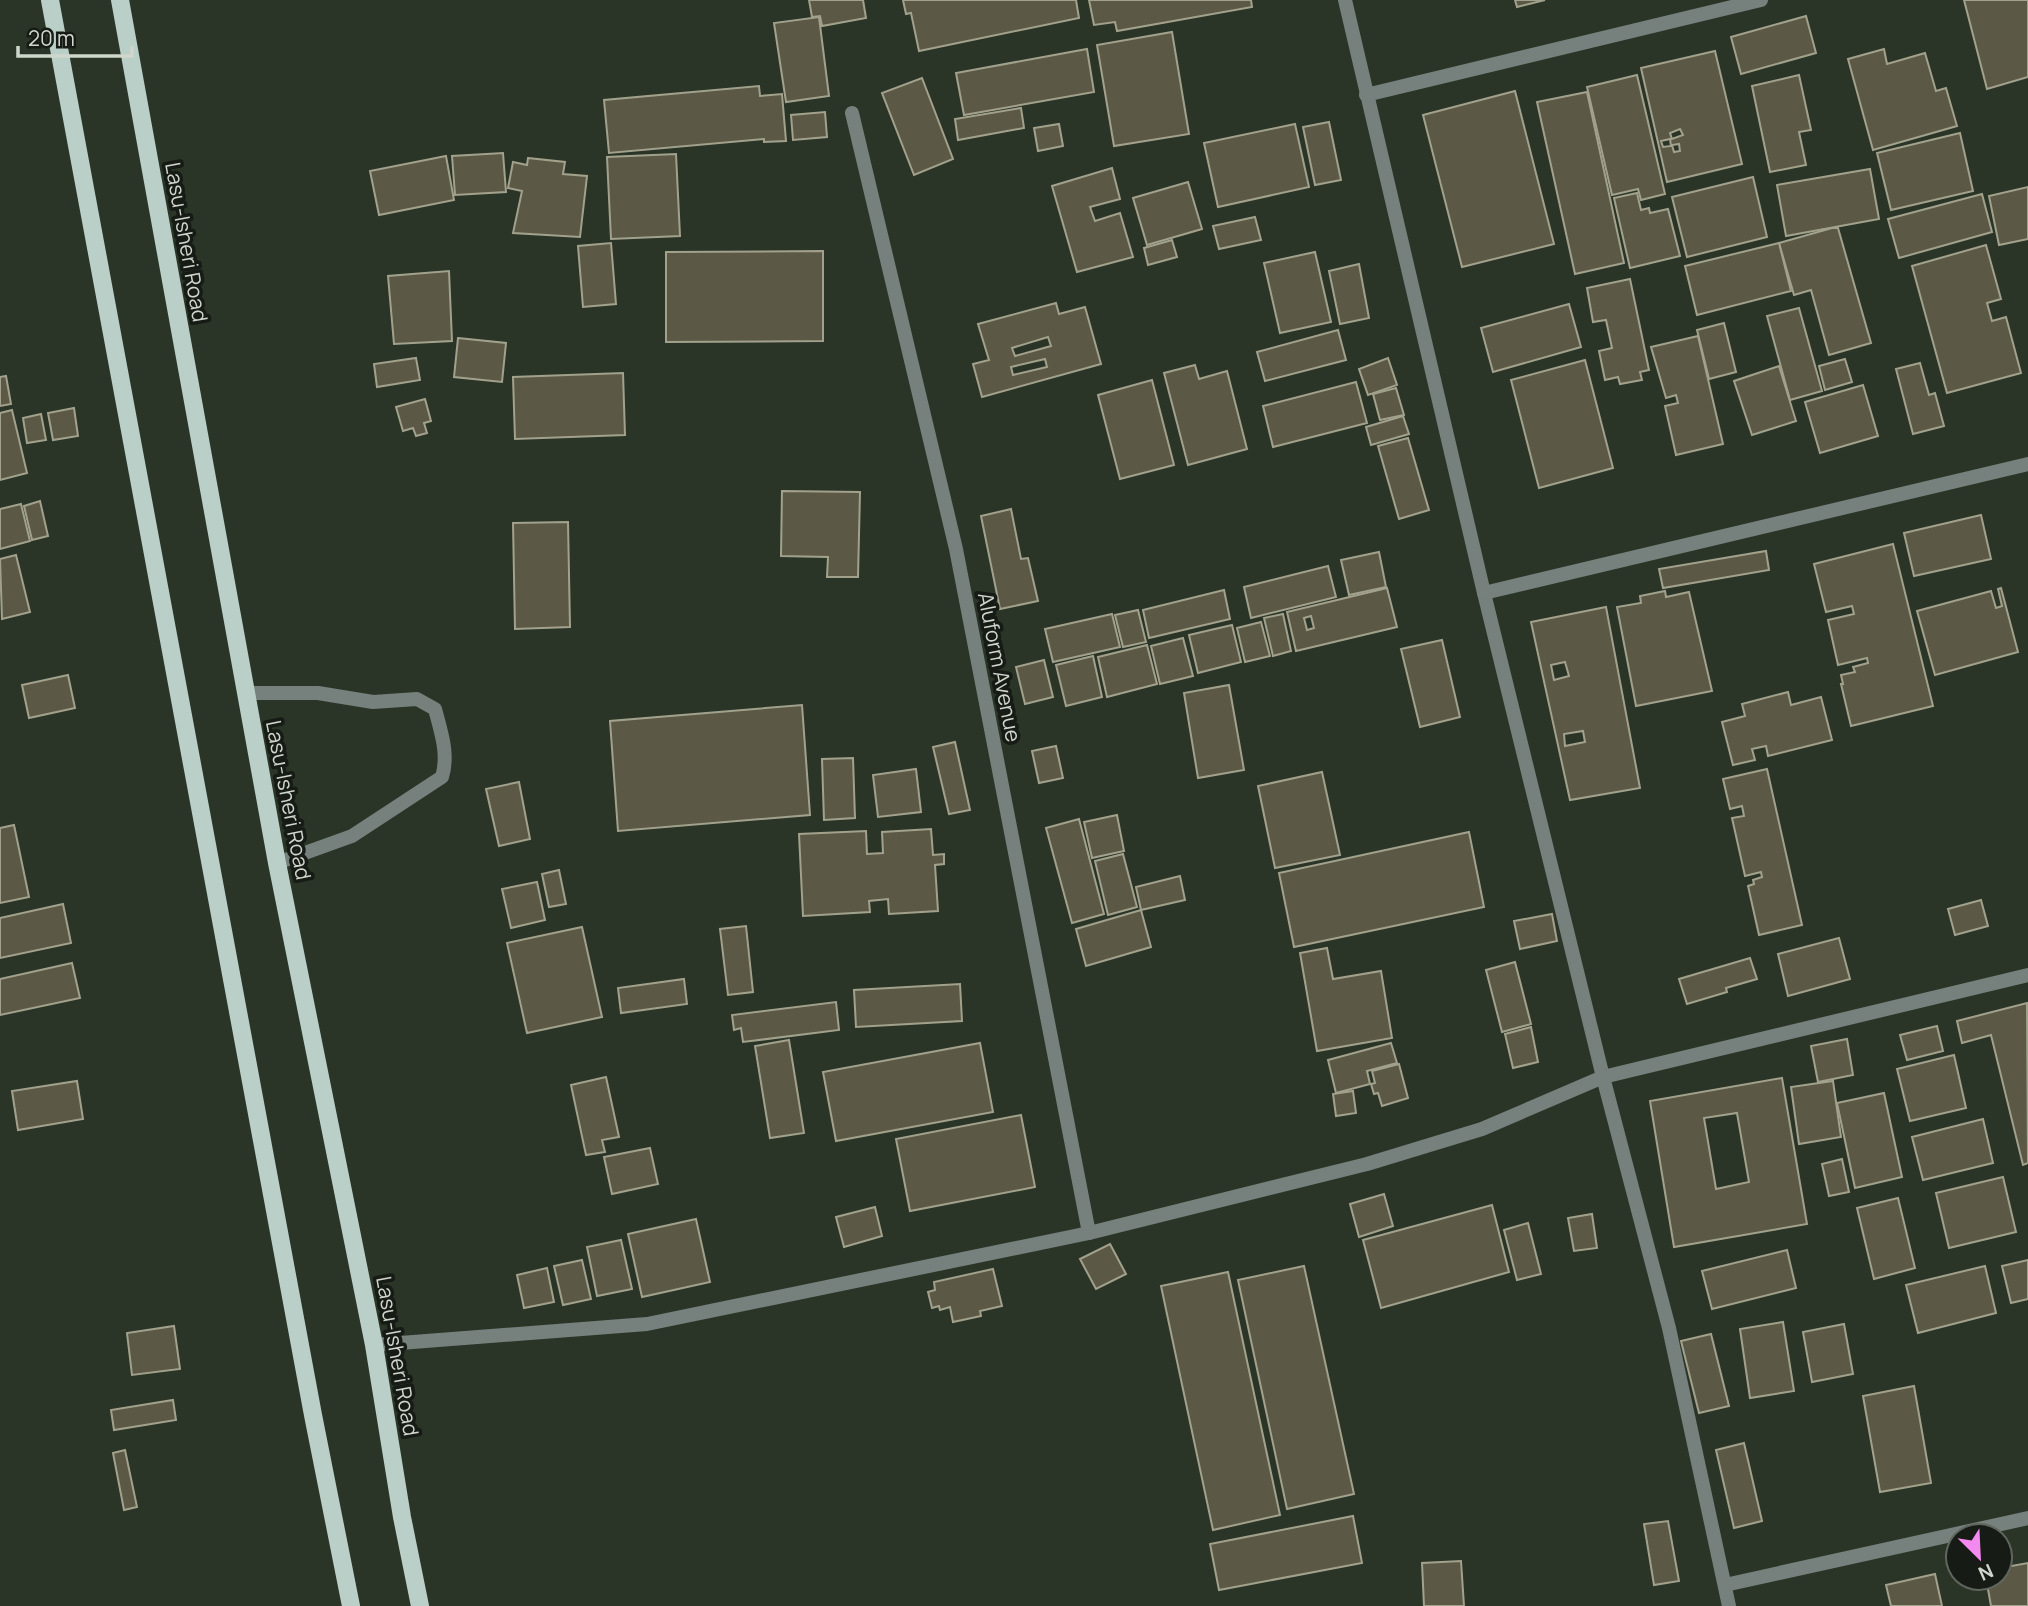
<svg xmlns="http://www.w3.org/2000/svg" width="2028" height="1606" viewBox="0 0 2028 1606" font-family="Manrope,sans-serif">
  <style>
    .building { fill: #5b5946; stroke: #a2a18c; stroke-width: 2; fill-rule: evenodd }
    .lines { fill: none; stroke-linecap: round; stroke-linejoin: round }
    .lane { stroke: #76807d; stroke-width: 14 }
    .street { stroke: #76807d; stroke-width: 14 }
    .primary { stroke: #bacfc8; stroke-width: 18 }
    .labels { text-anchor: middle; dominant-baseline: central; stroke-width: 7; stroke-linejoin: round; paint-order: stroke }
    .street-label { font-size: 21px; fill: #cfd6cc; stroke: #161b15 }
  </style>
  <rect width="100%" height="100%" fill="#2a3527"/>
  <g class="building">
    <path d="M 809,0 L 863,0 L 866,18 L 822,26 L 820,16 L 812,17 Z"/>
    <path d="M 903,0 L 1076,0 L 1079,18 L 919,51 L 911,13 L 906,14 Z"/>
    <path d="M 1089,0 L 1251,0 L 1252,7 L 1117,31 L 1115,22 L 1094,25 Z"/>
    <path d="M 1515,0 L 1545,0 L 1517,7 Z"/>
    <path d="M 1964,0 L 2028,0 L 2028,77 L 1987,89 Z"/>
    <path d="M 1806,16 L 1816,53 L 1741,74 L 1731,37 Z"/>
    <path d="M 819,17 L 829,96 L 786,102 L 774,23 Z"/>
    <path d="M 1172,32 L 1189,134 L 1114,146 L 1097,45 Z"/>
    <path d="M 1087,49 L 1094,92 L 964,115 L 956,73 Z"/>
    <path d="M 1884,49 L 1887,64 L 1925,53 L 1936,91 L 1946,88 L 1957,126 L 1873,150 L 1848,59 Z"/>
    <path d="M 1715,51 L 1742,164 L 1667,182 L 1641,68 ZM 1680,129 L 1683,135 L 1672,139 L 1670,133 ZM 1670,139 L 1671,146 L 1663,147 L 1661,141 ZM 1679,144 L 1680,151 L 1674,152 L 1672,145 Z"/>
    <path d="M 1637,75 L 1665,194 L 1641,200 L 1638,189 L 1612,195 L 1587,87 Z"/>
    <path d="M 1799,75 L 1811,130 L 1799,132 L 1806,165 L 1770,172 L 1752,86 Z"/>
    <path d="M 922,78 L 953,159 L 914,175 L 882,93 Z"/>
    <path d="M 759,86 L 760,96 L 782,94 L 786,141 L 764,142 L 764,139 L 609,153 L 604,100 Z"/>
    <path d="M 1515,91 L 1554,244 L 1462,267 L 1423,115 Z"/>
    <path d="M 1587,92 L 1624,263 L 1575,274 L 1537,102 Z"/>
    <path d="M 1021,108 L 1024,128 L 958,140 L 955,119 Z"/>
    <path d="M 825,112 L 827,137 L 793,140 L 791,115 Z"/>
    <path d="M 1329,122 L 1341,180 L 1315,185 L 1303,127 Z"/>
    <path d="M 1059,124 L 1063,146 L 1038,151 L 1034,128 Z"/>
    <path d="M 1295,124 L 1309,187 L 1218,207 L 1204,143 Z"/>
    <path d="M 1960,133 L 1973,191 L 1891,210 L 1877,153 Z"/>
    <path d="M 503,153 L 506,192 L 455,195 L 452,156 Z"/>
    <path d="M 676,154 L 680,236 L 611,239 L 607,157 Z"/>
    <path d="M 446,156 L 454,200 L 379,215 L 370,171 Z"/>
    <path d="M 528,158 L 565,162 L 563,174 L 587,176 L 580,237 L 513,233 L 522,191 L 508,188 L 513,162 L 527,165 Z"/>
    <path d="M 1112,168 L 1120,199 L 1090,207 L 1095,221 L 1120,213 L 1133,257 L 1077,272 L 1052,186 Z"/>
    <path d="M 1870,169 L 1879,219 L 1786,236 L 1777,185 Z"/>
    <path d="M 1753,177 L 1767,237 L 1687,257 L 1672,197 Z"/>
    <path d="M 1188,182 L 1202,229 L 1147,245 L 1133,198 Z"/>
    <path d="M 2028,187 L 2028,239 L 1999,245 L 1989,196 Z"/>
    <path d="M 1637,193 L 1641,210 L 1649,208 L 1650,213 L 1668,209 L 1680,256 L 1630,268 L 1614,198 Z"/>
    <path d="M 1982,194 L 1992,232 L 1899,258 L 1888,219 Z"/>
    <path d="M 1255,217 L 1261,240 L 1219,249 L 1213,226 Z"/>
    <path d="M 1832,228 L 1838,228 L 1871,343 L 1829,355 L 1811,290 L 1794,295 L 1779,243 Z"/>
    <path d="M 1172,240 L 1177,257 L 1148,265 L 1144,248 Z"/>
    <path d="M 611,243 L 616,304 L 583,307 L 578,246 Z"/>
    <path d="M 1779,243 L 1791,291 L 1697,315 L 1685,266 Z"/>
    <path d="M 1986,245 L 2001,299 L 1987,303 L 1992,321 L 2006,317 L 2021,373 L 1947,393 L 1912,266 Z"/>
    <path d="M 823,251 L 823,341 L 666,342 L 666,252 Z"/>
    <path d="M 1315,252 L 1331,322 L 1280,333 L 1264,263 Z"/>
    <path d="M 1359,264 L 1369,318 L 1340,324 L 1329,271 Z"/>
    <path d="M 449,271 L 452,341 L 394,344 L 388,276 Z"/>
    <path d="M 1630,279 L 1649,370 L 1640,372 L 1642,380 L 1620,384 L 1618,377 L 1605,380 L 1599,351 L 1612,348 L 1606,320 L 1593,322 L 1587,288 Z"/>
    <path d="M 1056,303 L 1059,314 L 1085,307 L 1101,364 L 982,397 L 973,364 L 989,360 L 978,324 ZM 1048,337 L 1051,346 L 1015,356 L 1012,348 ZM 1045,359 L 1047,367 L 1013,375 L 1011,367 Z"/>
    <path d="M 1569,304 L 1581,347 L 1493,372 L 1481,328 Z"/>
    <path d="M 1799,308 L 1822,391 L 1790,400 L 1767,316 Z"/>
    <path d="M 1724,323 L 1736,372 L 1709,379 L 1697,330 Z"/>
    <path d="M 1338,330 L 1346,360 L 1265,381 L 1257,352 Z"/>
    <path d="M 1698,336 L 1723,444 L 1676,455 L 1665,406 L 1678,403 L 1676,395 L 1666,398 L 1651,347 Z"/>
    <path d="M 458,338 L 506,343 L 502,382 L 454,377 Z"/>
    <path d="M 416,358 L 420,380 L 377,387 L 374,364 Z"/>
    <path d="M 1388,358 L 1397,385 L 1368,395 L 1359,369 Z"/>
    <path d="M 1845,359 L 1852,382 L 1825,390 L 1819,366 Z"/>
    <path d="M 1585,360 L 1613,468 L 1539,488 L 1511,380 Z"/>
    <path d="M 1920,363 L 1929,395 L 1935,393 L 1944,426 L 1913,434 L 1896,369 Z"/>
    <path d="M 1195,365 L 1199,379 L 1227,371 L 1247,449 L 1188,465 L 1164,373 Z"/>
    <path d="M 1779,366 L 1796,421 L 1752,435 L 1734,381 Z"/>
    <path d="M 623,373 L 625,435 L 515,439 L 513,377 Z"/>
    <path d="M 6,376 L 11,404 L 0,406 L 0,377 Z"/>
    <path d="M 1152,380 L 1174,465 L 1120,479 L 1098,395 Z"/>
    <path d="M 1356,382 L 1367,423 L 1273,447 L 1263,406 Z"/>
    <path d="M 1863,385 L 1878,436 L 1820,453 L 1805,402 Z"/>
    <path d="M 1396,388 L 1404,415 L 1380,420 L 1373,394 Z"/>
    <path d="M 425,399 L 431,421 L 424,423 L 427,433 L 416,436 L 413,428 L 403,431 L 396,407 Z"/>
    <path d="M 74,408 L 78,436 L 53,440 L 48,413 Z"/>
    <path d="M 12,410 L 27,473 L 0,480 L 0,413 Z"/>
    <path d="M 41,414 L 46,440 L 27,443 L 23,418 Z"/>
    <path d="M 1403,416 L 1409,434 L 1371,445 L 1366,427 Z"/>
    <path d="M 1408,438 L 1429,510 L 1399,519 L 1378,446 Z"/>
    <path d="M 782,491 L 860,492 L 858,577 L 827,577 L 828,557 L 781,556 Z"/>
    <path d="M 40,501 L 48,536 L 32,540 L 24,506 Z"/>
    <path d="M 21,504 L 30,541 L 0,549 L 0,509 Z"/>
    <path d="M 1011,509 L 1021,559 L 1028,558 L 1038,601 L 1000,609 L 981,516 Z"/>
    <path d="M 1981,515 L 1991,559 L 1914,576 L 1904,533 Z"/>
    <path d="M 568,522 L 570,627 L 515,629 L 513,523 Z"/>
    <path d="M 1893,544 L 1933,706 L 1851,726 L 1841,684 L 1843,684 L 1841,675 L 1855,672 L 1853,667 L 1868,663 L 1867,658 L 1838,665 L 1828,620 L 1854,614 L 1852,606 L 1826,612 L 1814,564 Z"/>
    <path d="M 1766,551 L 1769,570 L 1663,588 L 1659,569 Z"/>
    <path d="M 1379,552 L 1386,587 L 1349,595 L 1341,560 Z"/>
    <path d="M 16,555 L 30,612 L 2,619 L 0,559 Z"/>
    <path d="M 1328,566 L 1336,597 L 1251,618 L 1244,587 Z"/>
    <path d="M 1387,588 L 1397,627 L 1296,651 L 1287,612 ZM 1311,616 L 1314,628 L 1307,630 L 1304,618 Z"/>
    <path d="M 2001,588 L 2018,652 L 1935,675 L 1917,611 L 1991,591 L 1996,608 L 2002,606 L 1998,589 Z"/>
    <path d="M 1224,590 L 1230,619 L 1149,638 L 1143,610 Z"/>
    <path d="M 1665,591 L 1666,597 L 1689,592 L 1712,691 L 1636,706 L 1617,607 L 1641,603 L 1640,596 Z"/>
    <path d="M 1606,607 L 1640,788 L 1570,800 L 1531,622 ZM 1565,662 L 1569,676 L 1554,680 L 1551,665 ZM 1583,731 L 1585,742 L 1565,746 L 1564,734 Z"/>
    <path d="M 1138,610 L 1146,642 L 1123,647 L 1115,615 Z"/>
    <path d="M 1112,614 L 1120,647 L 1053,662 L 1045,629 Z"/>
    <path d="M 1283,614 L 1291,651 L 1273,656 L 1264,618 Z"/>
    <path d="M 1261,622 L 1270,656 L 1245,662 L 1237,628 Z"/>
    <path d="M 1232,625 L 1241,662 L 1198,673 L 1189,635 Z"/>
    <path d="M 1183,638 L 1193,676 L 1160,684 L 1151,646 Z"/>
    <path d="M 1442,640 L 1460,717 L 1420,727 L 1401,649 Z"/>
    <path d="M 1147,645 L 1157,684 L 1107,697 L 1098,657 Z"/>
    <path d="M 1093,656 L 1102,697 L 1066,706 L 1056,665 Z"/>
    <path d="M 1044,660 L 1053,697 L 1025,704 L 1016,667 Z"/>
    <path d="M 68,675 L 75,708 L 29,718 L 22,685 Z"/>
    <path d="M 1229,685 L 1244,770 L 1198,778 L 1184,693 Z"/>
    <path d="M 1788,692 L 1791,705 L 1821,697 L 1832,740 L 1768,756 L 1766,746 L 1752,749 L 1755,760 L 1733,765 L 1722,722 L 1745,716 L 1742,704 Z"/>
    <path d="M 802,705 L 810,815 L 618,831 L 610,721 Z"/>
    <path d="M 955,742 L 970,810 L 949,814 L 933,747 Z"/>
    <path d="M 1056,746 L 1063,778 L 1039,783 L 1032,751 Z"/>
    <path d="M 853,758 L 855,818 L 824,820 L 822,759 Z"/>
    <path d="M 916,769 L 921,812 L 878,817 L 873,775 Z"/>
    <path d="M 1767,769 L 1802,925 L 1759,935 L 1748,886 L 1754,884 L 1753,880 L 1762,877 L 1761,872 L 1745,876 L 1732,818 L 1744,816 L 1742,806 L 1730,809 L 1723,779 Z"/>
    <path d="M 1322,772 L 1340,855 L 1275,868 L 1258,786 Z"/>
    <path d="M 519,782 L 530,839 L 499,846 L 486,789 Z"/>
    <path d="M 1117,815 L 1124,851 L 1092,858 L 1084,822 Z"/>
    <path d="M 1079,819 L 1104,914 L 1072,923 L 1046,828 Z"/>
    <path d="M 14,825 L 29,897 L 0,903 L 0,828 Z"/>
    <path d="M 931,829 L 933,855 L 944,854 L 944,864 L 935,865 L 938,911 L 889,914 L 888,899 L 869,901 L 870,912 L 803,916 L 799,834 L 866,831 L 867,854 L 883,853 L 882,832 Z"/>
    <path d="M 1469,832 L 1484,907 L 1294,947 L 1279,873 Z"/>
    <path d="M 1123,854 L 1137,907 L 1108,915 L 1095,861 Z"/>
    <path d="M 559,870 L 566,904 L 549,907 L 542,874 Z"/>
    <path d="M 1180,876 L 1185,900 L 1141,910 L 1136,887 Z"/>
    <path d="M 537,882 L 545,920 L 511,928 L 502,889 Z"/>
    <path d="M 1981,900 L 1988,926 L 1955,935 L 1948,909 Z"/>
    <path d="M 63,904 L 71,943 L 0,958 L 0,918 Z"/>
    <path d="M 1141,910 L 1151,947 L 1086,966 L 1076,929 Z"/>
    <path d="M 1552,914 L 1557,941 L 1520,949 L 1514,921 Z"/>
    <path d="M 746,926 L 753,992 L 728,995 L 720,929 Z"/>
    <path d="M 582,927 L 602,1017 L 527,1033 L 507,943 Z"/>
    <path d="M 1839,938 L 1850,979 L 1788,996 L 1778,954 Z"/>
    <path d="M 1327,948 L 1333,979 L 1381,971 L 1392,1038 L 1317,1051 L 1300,953 Z"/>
    <path d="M 1750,958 L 1757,979 L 1726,988 L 1727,992 L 1687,1004 L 1679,979 Z"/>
    <path d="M 1515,962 L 1531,1024 L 1502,1032 L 1486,970 Z"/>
    <path d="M 72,963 L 80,998 L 0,1015 L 0,979 Z"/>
    <path d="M 684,979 L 687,1004 L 621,1013 L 618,988 Z"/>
    <path d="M 960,984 L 962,1021 L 856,1027 L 854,990 Z"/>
    <path d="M 836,1002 L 839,1030 L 743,1042 L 741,1028 L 734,1030 L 732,1015 Z"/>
    <path d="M 2027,1003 L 2028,1163 L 2023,1165 L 1991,1035 L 1962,1043 L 1957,1021 Z"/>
    <path d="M 1937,1026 L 1943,1051 L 1907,1060 L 1900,1035 Z"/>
    <path d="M 1531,1027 L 1538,1062 L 1513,1068 L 1505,1034 Z"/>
    <path d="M 1847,1039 L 1853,1075 L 1818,1082 L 1811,1046 Z"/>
    <path d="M 789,1040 L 804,1133 L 770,1138 L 755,1046 Z"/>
    <path d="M 980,1043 L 993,1112 L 836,1141 L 823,1072 Z"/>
    <path d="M 1391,1043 L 1397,1063 L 1367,1071 L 1370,1084 L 1336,1093 L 1328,1060 Z"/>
    <path d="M 1954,1055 L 1966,1108 L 1910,1121 L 1897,1069 Z"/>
    <path d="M 1399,1064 L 1408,1098 L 1382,1106 L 1378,1093 L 1374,1094 L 1371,1084 L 1375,1083 L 1372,1071 Z"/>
    <path d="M 606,1077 L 619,1137 L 602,1140 L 605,1152 L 586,1155 L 571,1085 Z"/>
    <path d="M 1782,1078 L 1807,1224 L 1674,1247 L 1650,1101 ZM 1737,1113 L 1749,1182 L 1716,1189 L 1704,1118 Z"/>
    <path d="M 77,1081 L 83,1119 L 18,1130 L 12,1091 Z"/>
    <path d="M 1833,1081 L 1841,1137 L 1799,1144 L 1791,1087 Z"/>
    <path d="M 1353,1091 L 1356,1113 L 1336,1116 L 1333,1094 Z"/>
    <path d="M 1884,1093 L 1902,1177 L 1855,1188 L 1837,1103 Z"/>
    <path d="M 1021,1115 L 1035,1187 L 910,1211 L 896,1139 Z"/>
    <path d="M 1983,1119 L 1993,1163 L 1923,1180 L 1912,1137 Z"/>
    <path d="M 650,1148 L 658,1184 L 612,1194 L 604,1157 Z"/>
    <path d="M 1842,1159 L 1849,1192 L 1829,1196 L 1822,1164 Z"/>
    <path d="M 2003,1177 L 2016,1232 L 1949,1248 L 1936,1193 Z"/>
    <path d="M 1384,1194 L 1393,1226 L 1359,1237 L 1350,1204 Z"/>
    <path d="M 1898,1198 L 1915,1268 L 1874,1279 L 1857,1208 Z"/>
    <path d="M 1492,1205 L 1509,1272 L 1381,1308 L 1363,1240 Z"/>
    <path d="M 875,1207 L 882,1236 L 844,1247 L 836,1217 Z"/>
    <path d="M 1592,1214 L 1597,1248 L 1574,1251 L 1568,1218 Z"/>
    <path d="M 696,1219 L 710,1282 L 642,1297 L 628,1234 Z"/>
    <path d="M 1528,1223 L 1541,1274 L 1517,1280 L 1504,1230 Z"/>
    <path d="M 621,1240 L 632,1289 L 597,1296 L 587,1247 Z"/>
    <path d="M 1110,1244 L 1126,1274 L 1096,1289 L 1080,1259 Z"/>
    <path d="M 1787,1250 L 1796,1288 L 1712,1309 L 1702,1271 Z"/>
    <path d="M 582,1260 L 591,1299 L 563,1305 L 554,1266 Z"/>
    <path d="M 2028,1260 L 2028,1299 L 2011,1303 L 2002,1266 Z"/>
    <path d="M 1304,1266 L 1354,1494 L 1287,1509 L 1238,1280 Z"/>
    <path d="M 1985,1266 L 1996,1313 L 1918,1333 L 1906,1285 Z"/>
    <path d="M 547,1268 L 554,1302 L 524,1308 L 517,1275 Z"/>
    <path d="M 993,1269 L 1002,1306 L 980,1311 L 981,1316 L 953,1322 L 950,1307 L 940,1310 L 939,1306 L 932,1308 L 928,1292 L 935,1290 L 934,1282 Z"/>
    <path d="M 1228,1272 L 1280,1515 L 1213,1530 L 1161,1286 Z"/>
    <path d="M 1783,1322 L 1794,1391 L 1750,1398 L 1740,1329 Z"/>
    <path d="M 1844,1324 L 1853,1374 L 1812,1382 L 1803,1332 Z"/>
    <path d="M 174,1326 L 180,1369 L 132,1375 L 127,1333 Z"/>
    <path d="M 1711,1334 L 1729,1406 L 1699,1413 L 1681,1341 Z"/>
    <path d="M 1914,1386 L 1931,1483 L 1880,1492 L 1863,1396 Z"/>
    <path d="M 173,1400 L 176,1420 L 114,1430 L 111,1410 Z"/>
    <path d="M 1744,1443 L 1762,1521 L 1734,1528 L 1716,1450 Z"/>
    <path d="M 125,1450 L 137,1507 L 124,1510 L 113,1453 Z"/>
    <path d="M 1353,1516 L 1362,1563 L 1219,1590 L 1210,1544 Z"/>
    <path d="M 1668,1521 L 1679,1581 L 1654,1585 L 1644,1524 Z"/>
    <path d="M 1461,1561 L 1464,1606 L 1424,1606 L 1422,1563 Z"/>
    <path d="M 2028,1563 L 2028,1606 L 1991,1606 L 1986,1578 L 2000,1578 L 2000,1568 Z"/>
    <path d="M 1935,1574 L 1942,1606 L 1891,1606 L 1886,1585 Z"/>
  </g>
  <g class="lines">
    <path class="lane" d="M 246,693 L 318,693 L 373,702 L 417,699 L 435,709 C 441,732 449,754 442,777 L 352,836 L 277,863"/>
    <g class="street">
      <path d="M 1345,0 L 1484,593 L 1603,1077 L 1669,1328 L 1729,1606"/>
      <path d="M 1366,95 L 1761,0"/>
      <path d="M 852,113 L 956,549 L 1089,1233"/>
      <path d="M 1484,593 L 2028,464"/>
      <path d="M 374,1345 L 647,1324 L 1089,1233 L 1367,1164 L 1482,1129 L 1603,1077 L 2028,975"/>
      <path d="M 1725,1585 L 2028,1518"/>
    </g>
    <g class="primary">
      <path d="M 50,0 L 313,1415 L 351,1606"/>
      <path d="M 120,0 L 277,863 L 374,1345 L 402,1517 L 420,1606"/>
    </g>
  </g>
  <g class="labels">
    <g class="street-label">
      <text transform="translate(187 242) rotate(80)">Lasu-Isheri Road</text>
      <text transform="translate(1000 667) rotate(79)">Aluform Avenue</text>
      <text transform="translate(289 800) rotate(79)">Lasu-Isheri Road</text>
      <text transform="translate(398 1356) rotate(80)">Lasu-Isheri Road</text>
    </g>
  </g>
  <g transform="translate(1979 1557) rotate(156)"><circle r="33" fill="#161b15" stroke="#60665e" stroke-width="2"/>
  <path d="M0-5L12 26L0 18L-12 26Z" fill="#f489ef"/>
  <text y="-10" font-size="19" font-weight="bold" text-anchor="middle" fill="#cfd6cc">N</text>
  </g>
  <path d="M18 46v10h114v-10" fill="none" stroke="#cfd6cc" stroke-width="3.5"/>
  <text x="28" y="46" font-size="21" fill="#cfd6cc" stroke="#161b15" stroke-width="5" paint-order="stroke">20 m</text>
</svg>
